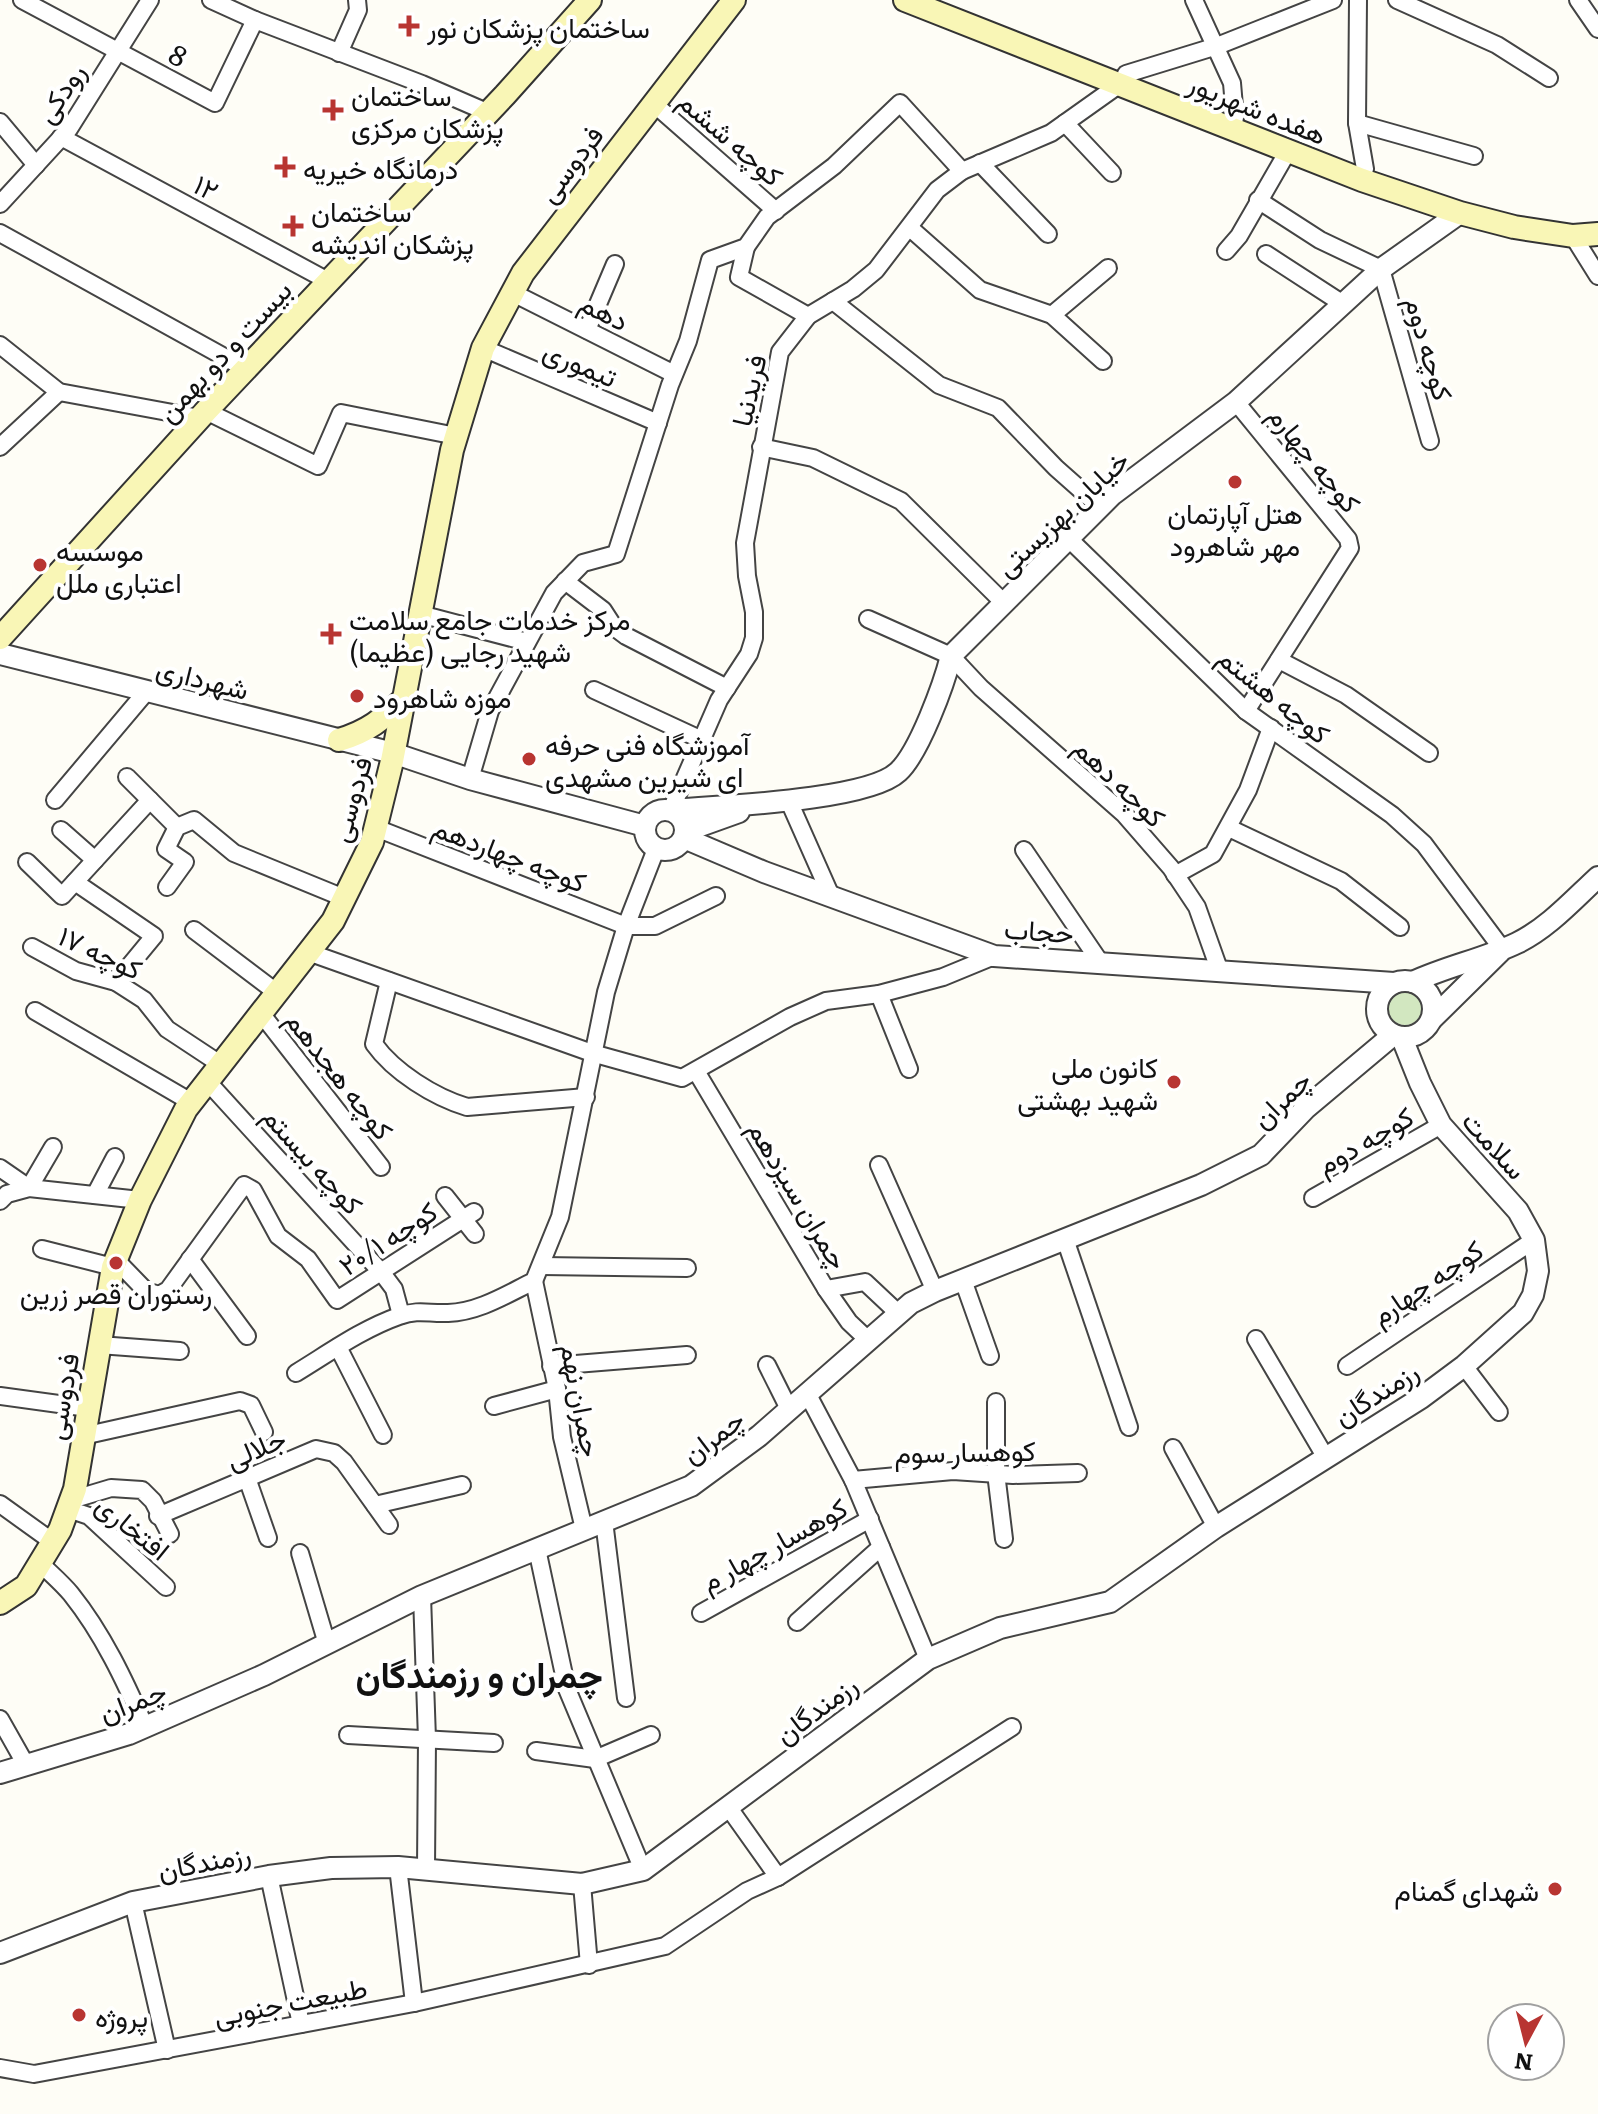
<svg xmlns="http://www.w3.org/2000/svg" width="1598" height="2114" viewBox="0 0 1598 2114" font-family="Literata,Vazirmatn,serif">
  <style>
    .grass { fill: #d2e7c0 }
    .lines { fill: none; stroke-linecap: round; stroke-linejoin: round }
    .minor-casing { stroke: #444; stroke-width: 20 }
    .tertiary-casing { stroke: #444; stroke-width: 24 }
    .secondary-casing { stroke: #333; stroke-width: 26 }
    .minor { stroke: #fff; stroke-width: 16 }
    .tertiary { stroke: #fff; stroke-width: 20 }
    .secondary { stroke: #f9f6b6; stroke-width: 22 }
    .poi-dot { fill: #b83532; stroke: #fff; stroke-width: 3 }
    .labels { text-anchor: middle; dominant-baseline: central; stroke-width: 8; stroke-linejoin: round; paint-order: stroke }
    .poi-label { font-size: 28px; fill: #111; stroke: #fff; text-anchor: start }
    .street-label { font-size: 28px; fill: #111; stroke: #fff }
    .district-label { font-size: 36px; font-weight: bold; fill: #111; stroke: #fff }
  </style>
  <rect width="100%" height="100%" fill="#fefdf6"/>
  <circle class="grass" cx="1405" cy="1008" r="17"/>
  <g class="lines">
    <defs>
      <g id="minor">
        <path d="M 22,0 L 215,103 L 255,20"/>
        <path d="M 211,0 L 255,20 L 422,84 L 489,113"/>
        <path d="M 1194,0 L 1232,83 L 1235,118"/>
        <path d="M 1358,0 L 1357,123 L 1365,169"/>
        <path d="M 1397,0 L 1497,45 L 1549,78"/>
        <path d="M 1578,0 L 1598,29"/>
        <path d="M 339,53 L 358,10 L 357,0"/>
        <path d="M 1126,74 L 1217,46 L 1333,0"/>
        <path d="M 653,103 L 776,211"/>
        <path d="M 0,122 L 36,165"/>
        <path d="M 1065,123 L 1112,173"/>
        <path d="M 1357,123 L 1474,156"/>
        <path d="M 61,137 L 328,281"/>
        <path d="M 980,163 L 1048,234"/>
        <path d="M 1258,200 L 1320,240 L 1381,269 L 1430,441"/>
        <path d="M 0,204 L 69,129 L 150,0"/>
        <path d="M 910,228 L 980,290 L 1052,315 L 1103,361"/>
        <path d="M 0,233 L 246,369"/>
        <path d="M 1573,236 L 1598,276"/>
        <path d="M 746,247 L 739,277 L 808,316"/>
        <path d="M 1226,251 L 1239,236 L 1288,151"/>
        <path d="M 1266,254 L 1343,304"/>
        <path d="M 513,293 L 674,374"/>
        <path d="M 833,301 L 939,385 L 998,408 L 1056,468 L 1100,507"/>
        <path d="M 1052,315 L 1108,268"/>
        <path d="M 587,330 L 615,264"/>
        <path d="M 0,345 L 59,392 L 200,418"/>
        <path d="M 483,348 L 658,423"/>
        <path d="M 1236,402 L 1348,539 L 1350,548 L 1246,711"/>
        <path d="M 206,411 L 318,466 L 341,413 L 456,436"/>
        <path d="M 0,447 L 59,392"/>
        <path d="M 761,447 L 813,458 L 901,501 L 1004,603"/>
        <path d="M 1068,538 L 1246,711 L 1392,815 L 1424,844 L 1503,950"/>
        <path d="M 565,581 L 603,610 L 614,627 L 626,636 L 727,688"/>
        <path d="M 420,614 L 527,642"/>
        <path d="M 868,619 L 951,656 L 981,688 L 1124,814 L 1171,868 L 1197,907 L 1219,969"/>
        <path d="M 1279,660 L 1346,695 L 1429,753"/>
        <path d="M 594,690 L 702,740"/>
        <path d="M 127,777 L 177,827"/>
        <path d="M 470,779 L 490,711 L 554,593 L 583,563 L 616,554 L 670,385 L 688,341 L 710,260 L 746,247 L 767,217 L 834,166 L 900,103 L 962,171"/>
        <path d="M 788,799 L 831,896"/>
        <path d="M 55,800 L 146,692"/>
        <path d="M 671,810 L 719,700 L 749,654 L 754,638 L 754,612 L 747,576 L 745,543 L 780,352 L 808,316 L 853,289 L 876,270 L 937,190 L 962,171 L 1051,133 L 1120,84"/>
        <path d="M 376,828 L 626,926 L 655,926 L 716,896"/>
        <path d="M 1229,828 L 1341,881 L 1400,927"/>
        <path d="M 61,830 L 95,860"/>
        <path d="M 1024,850 L 1100,962"/>
        <path d="M 27,862 L 62,896 L 150,800"/>
        <path d="M 1175,875 L 1213,854 L 1248,790 L 1271,728"/>
        <path d="M 75,882 L 154,936 L 116,982"/>
        <path d="M 167,887 L 185,862 L 166,849 L 177,827 L 194,820 L 234,853 L 344,898"/>
        <path d="M 194,930 L 276,992"/>
        <path d="M 32,947 L 76,971 L 116,982 L 144,1000 L 167,1029 L 220,1064"/>
        <path d="M 308,952 L 592,1053 L 682,1078 L 790,1017 L 826,1001 L 879,994 L 943,977 L 994,956"/>
        <path d="M 389,981 L 374,1044 C 394,1072 434,1097 467,1107 L 586,1097"/>
        <path d="M 879,994 L 909,1069"/>
        <path d="M 35,1011 L 191,1102"/>
        <path d="M 260,1012 L 381,1167"/>
        <path d="M 696,1071 L 826,1289 L 849,1322 L 867,1339"/>
        <path d="M 207,1081 L 382,1273 L 394,1289 L 401,1315"/>
        <path d="M 879,1165 L 935,1291"/>
        <path d="M 0,1168 L 29,1188"/>
        <path d="M 29,1188 L 53,1147"/>
        <path d="M 95,1195 L 115,1157"/>
        <path d="M 445,1196 L 475,1234"/>
        <path d="M 1313,1198 L 1441,1125"/>
        <path d="M 0,1201 L 7,1194 L 29,1188 L 140,1200"/>
        <path d="M 1065,1239 L 1129,1427"/>
        <path d="M 42,1249 L 113,1267"/>
        <path d="M 190,1259 L 247,1336"/>
        <path d="M 116,1260 L 146,1291 L 159,1295 L 168,1290 L 244,1185 L 253,1190 L 278,1236 L 308,1259 L 337,1300 L 474,1212"/>
        <path d="M 542,1266 L 687,1268"/>
        <path d="M 963,1280 L 990,1356"/>
        <path d="M 534,1281 L 557,1389 L 562,1437 L 584,1529"/>
        <path d="M 826,1289 L 865,1282 L 898,1313"/>
        <path d="M 1256,1339 L 1326,1458"/>
        <path d="M 99,1345 L 180,1351"/>
        <path d="M 338,1347 L 383,1435"/>
        <path d="M 767,1365 L 789,1409"/>
        <path d="M 551,1366 L 687,1355"/>
        <path d="M 1347,1366 L 1534,1240"/>
        <path d="M 1464,1366 L 1499,1412"/>
        <path d="M 296,1373 C 329,1353 362,1329 399,1316 C 420,1309 428,1314 448,1313 C 479,1312 507,1294 534,1281 L 560,1217 L 606,992 L 626,926 L 656,849"/>
        <path d="M 807,1393 L 853,1480 L 928,1659"/>
        <path d="M 0,1396 L 88,1408"/>
        <path d="M 996,1402 L 996,1473 L 1004,1539"/>
        <path d="M 494,1406 L 557,1389"/>
        <path d="M 83,1436 L 240,1401 L 251,1405 L 264,1432"/>
        <path d="M 1173,1448 L 1216,1527"/>
        <path d="M 247,1478 L 268,1538"/>
        <path d="M 853,1480 L 953,1471 L 1013,1475 L 1078,1473"/>
        <path d="M 71,1500 L 111,1488 L 142,1490 L 153,1501 L 170,1534"/>
        <path d="M 0,1504 L 53,1542"/>
        <path d="M 375,1505 L 462,1485"/>
        <path d="M 68,1509 L 89,1516 L 166,1587"/>
        <path d="M 158,1516 L 316,1449 L 334,1453 L 344,1462 L 389,1525"/>
        <path d="M 604,1521 L 626,1698"/>
        <path d="M 537,1549 L 567,1689 L 643,1870"/>
        <path d="M 300,1553 L 327,1644"/>
        <path d="M 40,1563 C 50,1573 62,1583 71,1594 C 103,1634 125,1681 145,1727"/>
        <path d="M 422,1596 L 427,1739 L 426,1869"/>
        <path d="M 701,1613 L 870,1519"/>
        <path d="M 797,1622 L 881,1547"/>
        <path d="M 0,1719 L 26,1765"/>
        <path d="M 348,1735 L 494,1743"/>
        <path d="M 536,1751 L 595,1759 L 651,1735"/>
        <path d="M 729,1808 L 778,1877"/>
        <path d="M 398,1867 L 414,2003"/>
        <path d="M 269,1876 L 301,2024"/>
        <path d="M 582,1884 L 589,1965"/>
        <path d="M 133,1902 L 167,2050"/>
        <path d="M 0,2068 L 34,2074 L 414,2003 L 665,1946 L 747,1891 L 778,1877 L 1012,1727"/>
      </g>
      <g id="tertiary">
        <path d="M 0,654 L 393,753 L 470,779 L 645,826"/>
        <circle cx="665" cy="830" r="20"/>
        <path d="M 671,810 C 718,806 867,801 898,772 C 919,753 944,684 951,656 L 1112,495 L 1236,402 L 1381,269 L 1460,213"/>
        <path d="M 686,831 L 739,812"/>
        <path d="M 684,838 L 764,872 L 994,956 L 1394,983"/>
        <circle cx="1405" cy="1009" r="28"/>
        <path d="M 1413,982 C 1447,966 1484,959 1517,943 C 1548,928 1573,900 1598,877"/>
        <path d="M 1432,1019 L 1500,952"/>
        <path d="M 0,1773 L 129,1734 L 264,1675 L 422,1596 L 691,1486 L 759,1436 L 911,1303 L 935,1291 L 1201,1185 L 1261,1155 L 1306,1108 L 1393,1035"/>
        <path d="M 0,1953 L 133,1902 L 269,1876 L 331,1868 L 398,1867 L 582,1884 L 643,1870 L 928,1659 L 1000,1628 L 1110,1602 L 1216,1527 L 1421,1398 L 1464,1366 L 1523,1313 L 1533,1295 L 1538,1271 L 1534,1240 L 1518,1211 L 1441,1125 L 1420,1083 L 1402,1038"/>
      </g>
      <g id="secondary">
        <path d="M 905,0 L 1362,180 L 1460,213 L 1514,227 L 1573,236 L 1598,234"/>
        <path d="M 0,638 L 206,411 L 505,95 L 590,0"/>
        <path d="M 339,740 C 369,731 381,720 404,699"/>
        <path d="M 0,1603 L 26,1586 L 60,1530 L 75,1489 L 113,1267 L 140,1200 L 186,1109 L 333,921 L 372,842 L 392,761 L 452,450 L 483,348 L 523,273 L 734,0"/>
      </g>
    </defs>
    <use href="#minor" class="minor-casing"/>
    <use href="#tertiary" class="tertiary-casing"/>
    <use href="#secondary" class="secondary-casing"/>
    <use href="#minor" class="minor"/>
    <use href="#tertiary" class="tertiary"/>
    <use href="#secondary" class="secondary"/>
  </g>
  <g class="poi-dot">
    <path d="M405 14h8v8h8v8h-8v8h-8v-8h-8v-8h8z"/>
    <path d="M329 98h8v8h8v8h-8v8h-8v-8h-8v-8h8z"/>
    <path d="M281 155h8v8h8v8h-8v8h-8v-8h-8v-8h8z"/>
    <path d="M289 214h8v8h8v8h-8v8h-8v-8h-8v-8h8z"/>
    <circle cx="1235" cy="482" r="8"/>
    <circle cx="40" cy="565" r="8"/>
    <path d="M327 622h8v8h8v8h-8v8h-8v-8h-8v-8h8z"/>
    <circle cx="357" cy="696" r="8"/>
    <circle cx="529" cy="759" r="8"/>
    <circle cx="1174" cy="1082" r="8"/>
    <circle cx="116" cy="1263" r="8"/>
    <circle cx="1555" cy="1889" r="8"/>
    <circle cx="79" cy="2015" r="8"/>
  </g>
  <g class="labels">
    <g class="poi-label">
      <text x="427" y="26">ساختمان پزشکان نور</text>
      <text x="351" y="94">ساختمان<tspan x="351" dy="32">پزشکان مرکزی</tspan></text>
      <text x="303" y="167">درمانگاه خیریه</text>
      <text x="311" y="210">ساختمان<tspan x="311" dy="32">پزشکان اندیشه</tspan></text>
      <text x="1235" y="512" text-anchor="middle">هتل آپارتمان<tspan x="1235" dy="32">مهر شاهرود</tspan></text>
      <text x="56" y="549">موسسه<tspan x="56" dy="32">اعتباری ملل</tspan></text>
      <text x="349" y="618">مرکز خدمات جامع سلامت<tspan x="349" dy="32">شهید رجایی (عظیما)</tspan></text>
      <text x="373" y="696">موزه شاهرود</text>
      <text x="545" y="743">آموزشگاه فنی حرفه<tspan x="545" dy="32">ای شیرین مشهدی</tspan></text>
      <text x="1158" y="1066" text-anchor="end">کانون ملی<tspan x="1158" dy="32">شهید بهشتی</tspan></text>
      <text x="116" y="1292" text-anchor="middle">رستوران قصر زرین</text>
      <text x="1539" y="1889" text-anchor="end">شهدای گمنام</text>
      <text x="95" y="2015">پروژه</text>
    </g>
    <g class="street-label">
      <text transform="translate(179 54) rotate(28)">8</text>
      <text transform="translate(59 92) rotate(-56)">رودکی</text>
      <text transform="translate(1258 107) rotate(22)">هفده شهریور</text>
      <text transform="translate(732 137) rotate(41)">کوچه ششم</text>
      <text transform="translate(569 163) rotate(-53)">فردوسی</text>
      <text transform="translate(207 186) rotate(28)">۱۲</text>
      <text transform="translate(605 310) rotate(27)">دهم</text>
      <text transform="translate(1431 348) rotate(74)">کوچه دوم</text>
      <text transform="translate(223 350) rotate(-47)">بیست و دو بهمن</text>
      <text transform="translate(581 362) rotate(23)">تیموری</text>
      <text transform="translate(747 390) rotate(-77)">فریدنیا</text>
      <text transform="translate(1316 458) rotate(51)">کوچه چهارم</text>
      <text transform="translate(1061 512) rotate(-43)">خیابان بهزیستی</text>
      <text transform="translate(203 677) rotate(14)">شهرداری</text>
      <text transform="translate(1275 694) rotate(39)">کوچه هشتم</text>
      <text transform="translate(1121 781) rotate(44)">کوچه دهم</text>
      <text transform="translate(349 799) rotate(-74)">فردوسی</text>
      <text transform="translate(510 853) rotate(21)">کوچه چهاردهم</text>
      <text transform="translate(1039 929) rotate(4)">حجاب</text>
      <text transform="translate(101 951) rotate(25)">۱۷ کوچه</text>
      <text transform="translate(341 1074) rotate(52)">کوچه هجدهم</text>
      <text transform="translate(1280 1098) rotate(-44)">چمران</text>
      <text transform="translate(1364 1139) rotate(-30)">کوچه دوم</text>
      <text transform="translate(1496 1144) rotate(48)">سلامت</text>
      <text transform="translate(314 1159) rotate(48)">کوچه بیستم</text>
      <text transform="translate(800 1194) rotate(59)">چمران سیزدهم</text>
      <text transform="translate(387 1237) rotate(-33)">کوچه ۲۰/۱</text>
      <text transform="translate(1426 1281) rotate(-34)">کوچه چهارم</text>
      <text transform="translate(1375 1392) rotate(-33)">رزمندگان</text>
      <text transform="translate(60 1396) rotate(-80)">فردوسی</text>
      <text transform="translate(583 1400) rotate(79)">چمران نهم</text>
      <text transform="translate(712 1435) rotate(-37)">چمران</text>
      <text transform="translate(255 1447) rotate(-23)">جلالی</text>
      <text transform="translate(965 1450) rotate(-1)">کوهسار سوم</text>
      <text transform="translate(134 1526) rotate(39)">افتخاری</text>
      <text transform="translate(773 1543) rotate(-29)">کوهسار چهار م</text>
      <text transform="translate(132 1700) rotate(-21)">چمران</text>
      <text transform="translate(815 1708) rotate(-37)">رزمندگان</text>
      <text transform="translate(204 1860) rotate(-11)">رزمندگان</text>
      <text transform="translate(290 2000) rotate(-11)">طبیعت جنوبی</text>
    </g>
    <g class="district-label">
      <text x="479" y="1672">چمران و رزمندگان</text>
    </g>
  </g>
  <g transform="translate(1526 2042) rotate(187)"><circle r="38" fill="#ffffff" stroke="#a0a0a0" stroke-width="2"/>
  <path d="M0-6L14 30L0 20L-14 30Z" fill="#b83532"/>
  <text y="-12" font-size="22" font-weight="bold" text-anchor="middle" fill="#111111">N</text>
  </g>
</svg>
